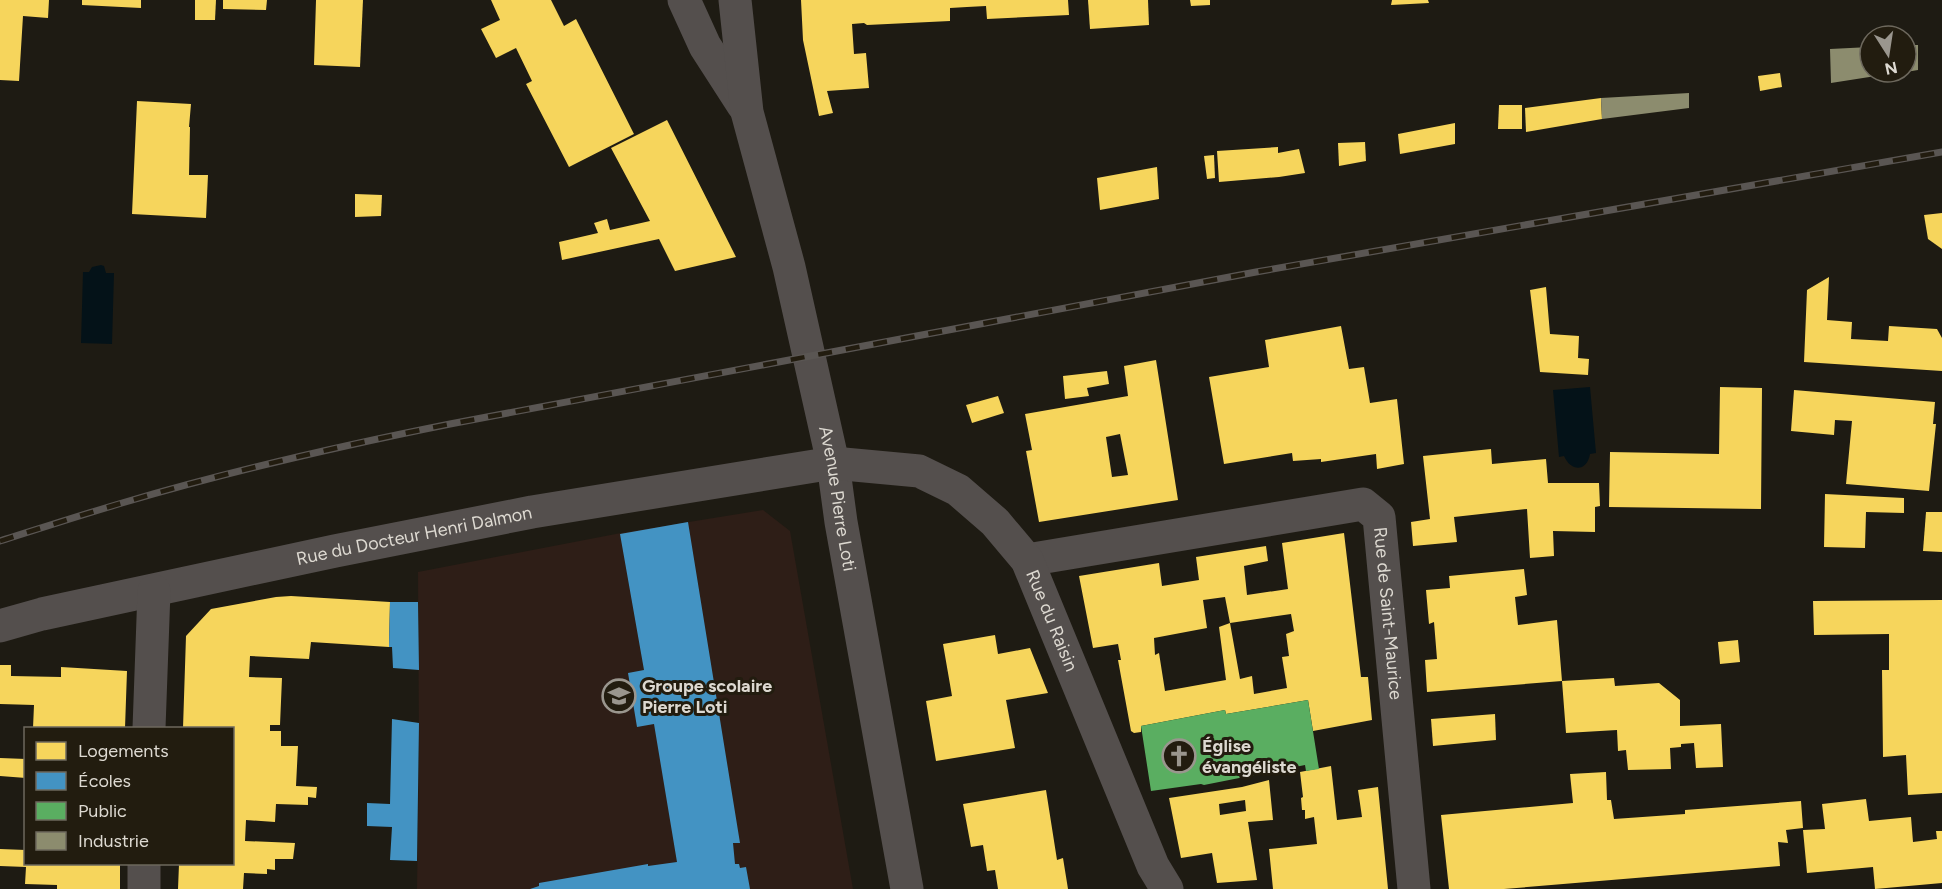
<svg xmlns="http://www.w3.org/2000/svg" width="1942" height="889" viewBox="0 0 1942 889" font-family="Figtree,sans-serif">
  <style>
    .education { fill: #2e1e17 }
    .water { fill: #041218 }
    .homes { fill: #f6d55c; fill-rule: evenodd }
    .schools { fill: #4393c3 }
    .public { fill: #5aae61 }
    .industry { fill: #8c8c6e }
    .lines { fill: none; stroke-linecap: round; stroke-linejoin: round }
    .minor { stroke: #544f4d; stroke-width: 33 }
    .rail-casing { stroke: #5a5653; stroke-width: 7 }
    .rail { stroke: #221c0f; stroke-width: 4.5; stroke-dasharray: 14; stroke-linecap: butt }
    .labels { text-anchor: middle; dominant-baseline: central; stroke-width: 6; stroke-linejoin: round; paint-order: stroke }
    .street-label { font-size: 18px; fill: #ddd9d1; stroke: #221c0f }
    .poi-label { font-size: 18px; font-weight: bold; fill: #ddd9d1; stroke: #221c0f; text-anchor: start }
  </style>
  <rect width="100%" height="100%" fill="#1e1b13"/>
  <path class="education" d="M 763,510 L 790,531 L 853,889 L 417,889 L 419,751 L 418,572 L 621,533 Z"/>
  <g class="water">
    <path d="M 101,265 L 104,266 L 106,273 L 114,273 L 112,344 L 81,343 L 83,272 L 89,272 L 92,267 Z"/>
    <path d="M 1590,387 L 1596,453 L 1590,454 C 1587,472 1571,472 1564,456 L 1559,457 L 1553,390 Z"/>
  </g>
  <g class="homes">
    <path d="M 0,0 L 49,0 L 48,18 L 23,16 L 19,81 L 0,80 Z"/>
    <path d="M 82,0 L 141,0 L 141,8 L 82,5 Z"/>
    <path d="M 195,0 L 216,0 L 215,20 L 195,20 Z"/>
    <path d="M 223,0 L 267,0 L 266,10 L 223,9 Z"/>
    <path d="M 316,0 L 363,0 L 360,67 L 314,65 Z"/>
    <path d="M 491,0 L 551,0 L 564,26 L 576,19 L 634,134 L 569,167 L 526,84 L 532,81 L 516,48 L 496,58 L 481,29 L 500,20 Z"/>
    <path d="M 801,0 L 1068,0 L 1069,15 L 987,19 L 986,6 L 967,7 L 950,8 L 950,21 L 867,25 L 864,23 L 852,24 L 854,54 L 866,53 L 869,88 L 827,91 L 833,113 L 819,116 L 803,40 Z"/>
    <path d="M 1088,0 L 1148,0 L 1149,25 L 1090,29 Z"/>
    <path d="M 1190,0 L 1210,0 L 1210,5 L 1191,6 Z"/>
    <path d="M 1392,0 L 1428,0 L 1429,3 L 1391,5 Z"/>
    <path d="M 1780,73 L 1782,87 L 1760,91 L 1758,76 Z"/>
    <path d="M 1601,98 L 1602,119 L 1526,132 L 1525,108 Z"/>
    <path d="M 137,101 L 191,104 L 189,127 L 190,127 L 189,175 L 208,175 L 206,218 L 132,214 Z"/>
    <path d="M 1499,105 L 1522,105 L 1522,129 L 1498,129 Z"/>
    <path d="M 667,120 L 736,257 L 675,271 L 659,239 L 562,260 L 559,242 L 598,233 L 594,223 L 607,219 L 610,230 L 650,221 L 611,148 Z"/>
    <path d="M 1455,123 L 1455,144 L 1400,154 L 1398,134 Z"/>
    <path d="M 1365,142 L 1366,161 L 1339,166 L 1338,143 Z"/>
    <path d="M 1278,147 L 1278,153 L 1299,149 L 1305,173 L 1279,177 L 1219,182 L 1217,151 Z"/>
    <path d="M 1214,155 L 1215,178 L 1207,179 L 1204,156 Z"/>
    <path d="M 1157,167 L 1159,199 L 1100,210 L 1097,178 Z"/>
    <path d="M 355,194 L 382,195 L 381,216 L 355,217 Z"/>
    <path d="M 1942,213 L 1942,249 L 1928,239 L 1924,215 Z"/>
    <path d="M 1829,277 L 1827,320 L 1852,322 L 1851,339 L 1888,341 L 1889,326 L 1937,329 L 1942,338 L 1942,371 L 1804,362 L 1807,290 Z"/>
    <path d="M 1546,287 L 1550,334 L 1579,336 L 1578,358 L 1589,359 L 1588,375 L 1540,372 L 1530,290 Z"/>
    <path d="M 1341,326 L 1349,369 L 1364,367 L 1370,403 L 1397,399 L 1404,464 L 1377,469 L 1376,454 L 1321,462 L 1321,459 L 1293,461 L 1292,453 L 1224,464 L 1209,377 L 1269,367 L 1265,340 Z"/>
    <path d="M 1156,360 L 1178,500 L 1039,522 L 1026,451 L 1032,450 L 1025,414 L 1128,396 L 1124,366 ZM 1120,434 L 1128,475 L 1112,477 L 1106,437 Z"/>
    <path d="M 1107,371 L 1109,384 L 1087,388 L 1089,396 L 1065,399 L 1063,376 Z"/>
    <path d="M 1720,387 L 1762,388 L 1761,509 L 1609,507 L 1610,452 L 1719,454 Z"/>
    <path d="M 1794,390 L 1935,402 L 1933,424 L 1936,424 L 1929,491 L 1846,484 L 1852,421 L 1835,420 L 1834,435 L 1791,431 Z"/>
    <path d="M 998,396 L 1004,413 L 972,423 L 966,405 Z"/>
    <path d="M 1491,449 L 1492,464 L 1546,459 L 1548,483 L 1599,483 L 1600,506 L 1595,507 L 1595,532 L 1553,531 L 1554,556 L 1530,558 L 1527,509 L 1454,517 L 1457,542 L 1413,546 L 1411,522 L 1430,519 L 1423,456 Z"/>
    <path d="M 1825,494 L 1904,498 L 1904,513 L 1866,512 L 1865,548 L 1824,547 Z"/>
    <path d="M 1926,512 L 1942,512 L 1942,552 L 1923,551 Z"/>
    <path d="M 1344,533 L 1361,677 L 1368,677 L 1372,720 L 1313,731 L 1308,700 L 1226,714 L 1225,710 L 1141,726 L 1141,732 L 1134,733 L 1131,731 L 1118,660 L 1121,660 L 1118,644 L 1093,648 L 1079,576 L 1159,563 L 1162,586 L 1199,580 L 1196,557 L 1266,546 L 1268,561 L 1244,566 L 1247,595 L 1288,589 L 1282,543 ZM 1225,597 L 1230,623 L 1219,627 L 1226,680 L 1165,691 L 1159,653 L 1155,655 L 1154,638 L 1207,628 L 1203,600 ZM 1291,614 L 1294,631 L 1286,634 L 1289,656 L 1282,657 L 1287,688 L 1254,694 L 1252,676 L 1240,679 L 1230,623 Z"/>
    <path d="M 1524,569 L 1527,595 L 1515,597 L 1518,625 L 1557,620 L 1562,681 L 1427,692 L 1425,660 L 1437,659 L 1434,622 L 1429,624 L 1426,590 L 1450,588 L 1449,576 Z"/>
    <path d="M 291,596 L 390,602 L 389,647 L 311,642 L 309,659 L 250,656 L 249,677 L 282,678 L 280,725 L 270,725 L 270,731 L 281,731 L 281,746 L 298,746 L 296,786 L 317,787 L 316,798 L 308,797 L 308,805 L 276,804 L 275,822 L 246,820 L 245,841 L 295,843 L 293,859 L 275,859 L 275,870 L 267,869 L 267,874 L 244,873 L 243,889 L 178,889 L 179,864 L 232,864 L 232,728 L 183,728 L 186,636 L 211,609 L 276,597 Z"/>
    <path d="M 1942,600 L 1942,793 L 1908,795 L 1906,755 L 1883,757 L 1882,670 L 1889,670 L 1889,634 L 1814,635 L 1813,601 Z"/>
    <path d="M 995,635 L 998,654 L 1030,648 L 1048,693 L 1006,700 L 1015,748 L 936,761 L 926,701 L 952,696 L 943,644 Z"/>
    <path d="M 1738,640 L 1740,662 L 1720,664 L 1718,642 Z"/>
    <path d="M 0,665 L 11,665 L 11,676 L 61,677 L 61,667 L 127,671 L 125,728 L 33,728 L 34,705 L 0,704 Z"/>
    <path d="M 1614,678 L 1615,686 L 1659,683 L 1680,700 L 1680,726 L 1721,724 L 1723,767 L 1696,768 L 1694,743 L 1681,744 L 1681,747 L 1670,748 L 1671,769 L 1628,770 L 1626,750 L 1618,751 L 1617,730 L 1566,733 L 1562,681 Z"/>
    <path d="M 1495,714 L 1496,740 L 1433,746 L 1431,719 Z"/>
    <path d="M 0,758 L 26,759 L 26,778 L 0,776 Z"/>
    <path d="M 1331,766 L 1337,820 L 1362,817 L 1358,790 L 1378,787 L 1388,889 L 1273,889 L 1269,849 L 1317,844 L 1314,817 L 1305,819 L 1305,810 L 1302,810 L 1301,798 L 1303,797 L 1300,772 Z"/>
    <path d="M 1606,772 L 1607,800 L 1611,800 L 1614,819 L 1685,814 L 1685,810 L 1801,801 L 1803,828 L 1786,830 L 1788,843 L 1778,842 L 1780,866 L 1504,889 L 1449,889 L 1441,815 L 1573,803 L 1570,774 Z"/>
    <path d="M 1269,780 L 1273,820 L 1248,822 L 1257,880 L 1217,883 L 1212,853 L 1181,858 L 1169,798 L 1242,787 ZM 1245,800 L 1246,811 L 1220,815 L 1219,804 Z"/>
    <path d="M 1046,790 L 1057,860 L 1063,858 L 1068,889 L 998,889 L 995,870 L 987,871 L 983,845 L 971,847 L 963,804 Z"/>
    <path d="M 1866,799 L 1869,821 L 1911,817 L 1913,842 L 1937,839 L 1936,831 L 1942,831 L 1942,883 L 1875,889 L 1873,867 L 1807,873 L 1803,830 L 1825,829 L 1822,804 Z"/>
    <path d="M 0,849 L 26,850 L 26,864 L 120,864 L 120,889 L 57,889 L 57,885 L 25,884 L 26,867 L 0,866 Z"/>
  </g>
  <g class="schools">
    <path d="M 688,522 L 740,843 L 733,843 L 735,864 L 739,864 L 740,868 L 746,867 L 750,889 L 530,889 L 539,886 L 539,883 L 648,864 L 648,866 L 677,862 L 654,724 L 637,727 L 628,673 L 644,670 L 620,534 Z"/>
    <path d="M 390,602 L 418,602 L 419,670 L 393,668 L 392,647 L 389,647 Z"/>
    <path d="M 392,719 L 419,723 L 417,861 L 390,860 L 392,827 L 367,826 L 367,803 L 390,804 Z"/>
  </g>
  <path class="public" d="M 1308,700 L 1319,769 L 1306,771 L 1305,765 L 1204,785 L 1201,784 L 1151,791 L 1141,726 L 1225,710 L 1226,714 Z"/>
  <g class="industry">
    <path d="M 1906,45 L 1918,45 L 1918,70 L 1906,72 Z"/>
    <path d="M 1870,47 L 1870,72 L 1895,73 L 1831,83 L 1830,49 Z"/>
    <path d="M 1689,93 L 1689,108 L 1602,119 L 1601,98 Z"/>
  </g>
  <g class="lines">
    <g class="minor">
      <path d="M 684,0 L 705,46 L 743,105"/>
      <path id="s1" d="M 735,0 L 747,112 L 789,267 L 833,463 L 841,522 L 907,889"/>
      <path id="s2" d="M 1027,560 L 1363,504 L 1379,517 L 1414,889"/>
      <path id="s3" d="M 0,626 L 42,614 L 335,551 L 532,512 L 833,463 L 919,471 L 958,490 L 995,522 L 1027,560 L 1153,866 L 1167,889"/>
      <path d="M 149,728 L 154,591"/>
      <path d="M 144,889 L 144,864"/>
    </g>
    <defs>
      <path id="rail" d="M 0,541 C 41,528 81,515 122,503 C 230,471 340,446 450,424 L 1256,272 L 1942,152"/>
    </defs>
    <use href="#rail" class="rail-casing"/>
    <use href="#rail" class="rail"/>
  </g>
  <defs>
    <symbol id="school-ring" viewBox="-11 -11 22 22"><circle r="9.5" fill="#221c0f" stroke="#9a968e" stroke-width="1.5"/><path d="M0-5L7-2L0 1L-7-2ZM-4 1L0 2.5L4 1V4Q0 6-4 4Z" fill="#9a968e"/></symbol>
    <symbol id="church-ring" viewBox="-11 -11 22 22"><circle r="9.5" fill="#221c0f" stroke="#9a968e" stroke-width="1.5"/><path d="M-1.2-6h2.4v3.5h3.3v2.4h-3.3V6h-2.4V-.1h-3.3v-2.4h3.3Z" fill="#9a968e"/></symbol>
  </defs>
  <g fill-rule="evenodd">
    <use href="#school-ring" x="600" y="677" width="38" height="38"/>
    <use href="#church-ring" x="1160" y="737" width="38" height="38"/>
  </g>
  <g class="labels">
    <g class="street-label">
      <text stroke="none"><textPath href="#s1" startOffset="510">Avenue Pierre Loti</textPath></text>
      <text stroke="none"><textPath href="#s3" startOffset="424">Rue du Docteur Henri Dalmon</textPath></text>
      <text stroke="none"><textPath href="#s2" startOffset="458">Rue de Saint-Maurice</textPath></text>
      <text stroke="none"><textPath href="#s3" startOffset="1143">Rue du Raisin</textPath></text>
    </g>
    <g class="poi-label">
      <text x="642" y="686">Groupe scolaire<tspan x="642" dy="21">Pierre Loti</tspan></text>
      <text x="1202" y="746">Église<tspan x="1202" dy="21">évangéliste</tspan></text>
    </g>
  </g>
  <rect x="24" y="727" width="210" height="138" fill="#221c0f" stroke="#6d685d" stroke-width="1.5"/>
  <rect x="36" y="742" width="30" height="18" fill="#f6d55c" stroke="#6d685d" stroke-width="1.5"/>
  <text x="78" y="757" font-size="18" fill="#ddd9d1">Logements</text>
  <rect x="36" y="772" width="30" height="18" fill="#4393c3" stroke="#6d685d" stroke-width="1.5"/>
  <text x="78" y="787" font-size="18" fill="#ddd9d1">Écoles</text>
  <rect x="36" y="802" width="30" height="18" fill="#5aae61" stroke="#6d685d" stroke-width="1.5"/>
  <text x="78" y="817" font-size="18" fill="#ddd9d1">Public</text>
  <rect x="36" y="832" width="30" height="18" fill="#8c8c6e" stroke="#6d685d" stroke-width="1.5"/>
  <text x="78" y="847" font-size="18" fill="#ddd9d1">Industrie</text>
  <g transform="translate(1888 54) rotate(168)"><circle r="28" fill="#221c0f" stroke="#6d685d" stroke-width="1.5"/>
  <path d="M0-4.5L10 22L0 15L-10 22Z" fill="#9a968e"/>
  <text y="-9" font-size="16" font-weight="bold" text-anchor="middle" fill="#ddd9d1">N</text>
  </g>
</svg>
